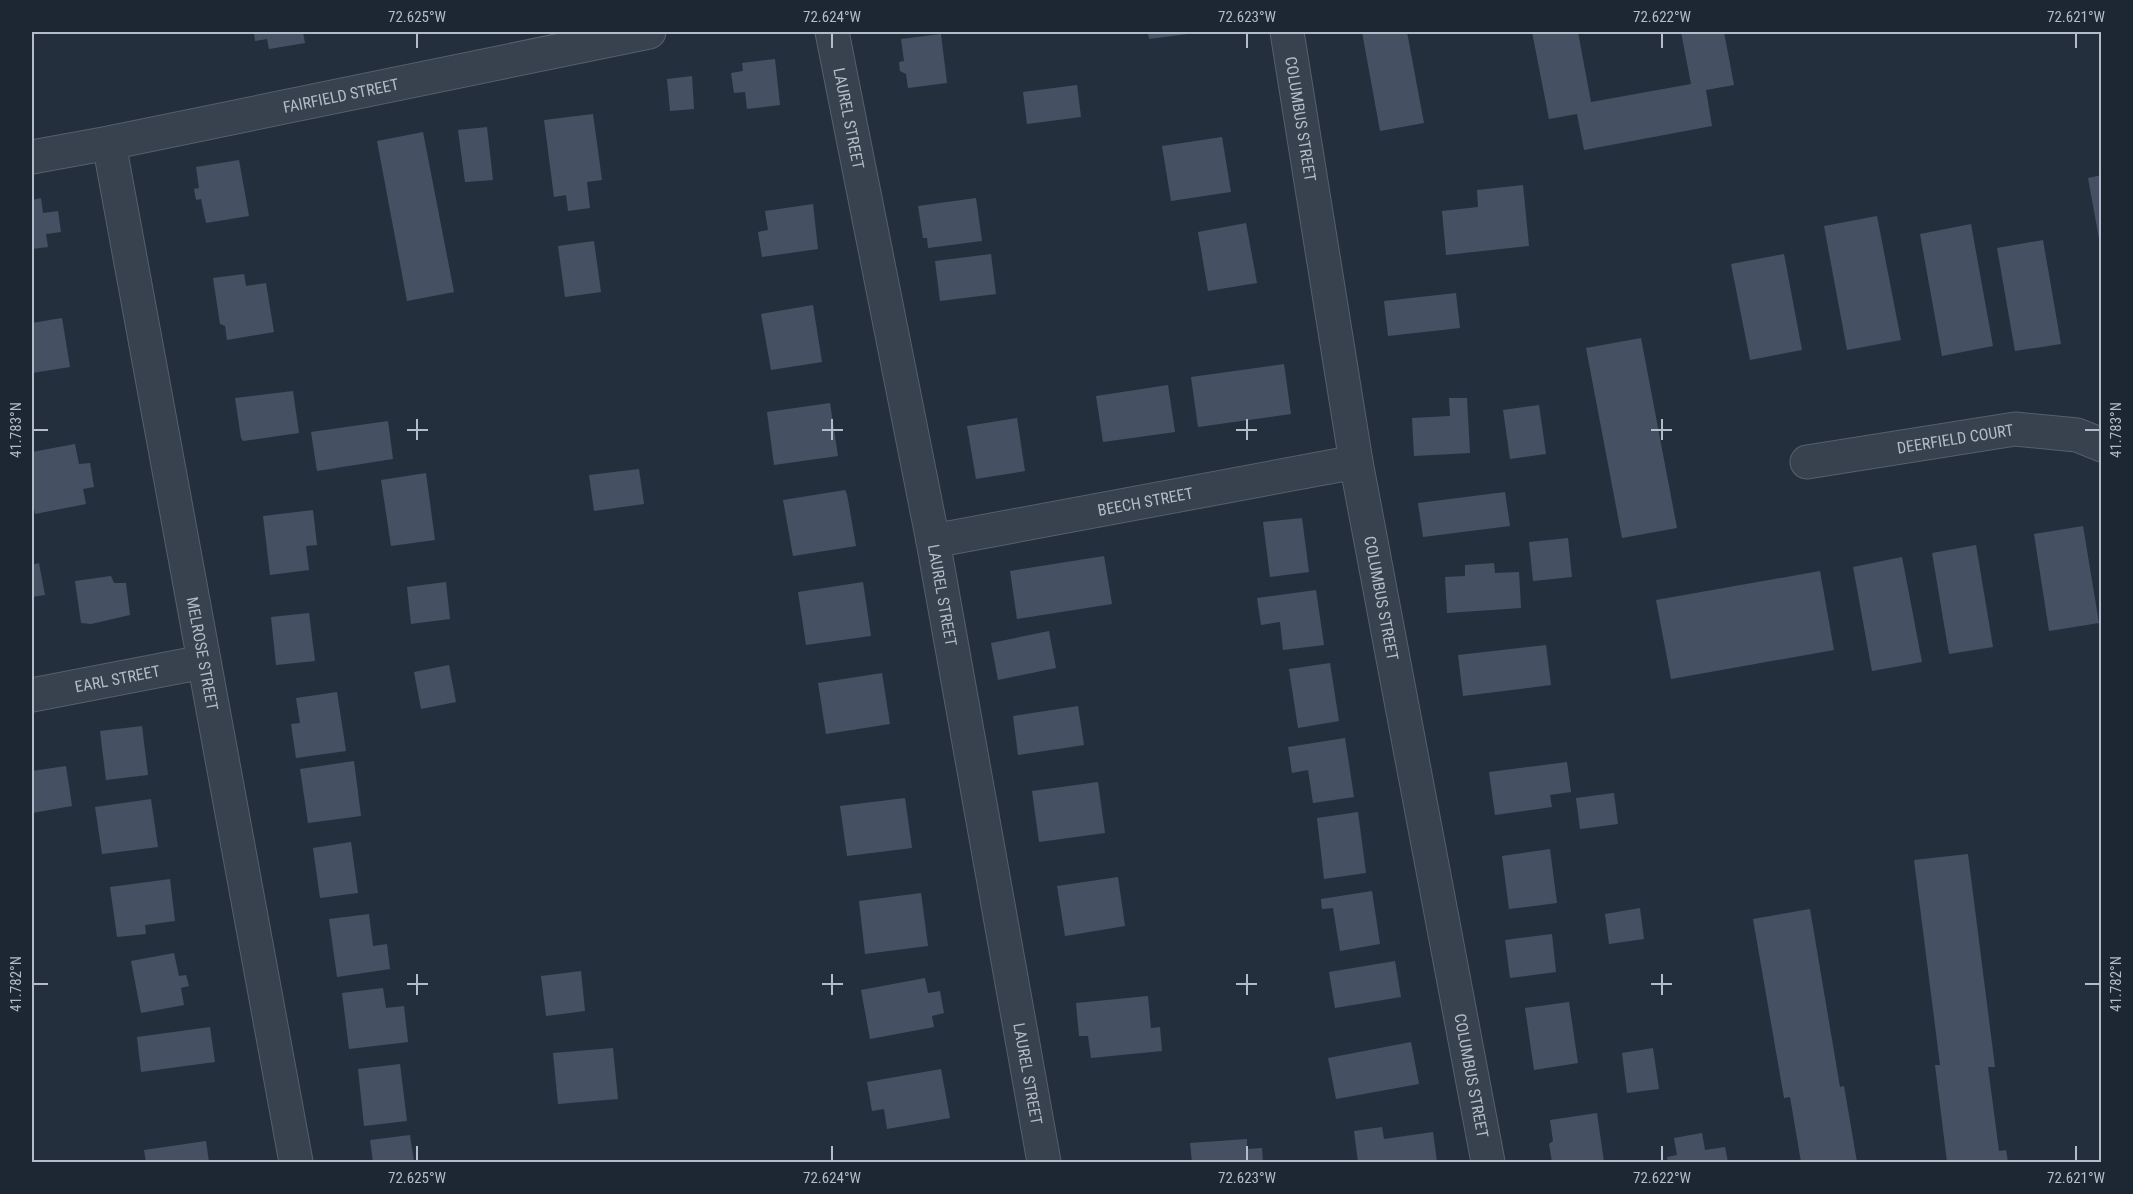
<svg xmlns="http://www.w3.org/2000/svg" width="2133" height="1194" viewBox="0 0 2133 1194" font-family="'Roboto Condensed',sans-serif">
  <style>
    .building { fill: #455162 }
    .lines { fill: none; stroke-linecap: round; stroke-linejoin: round }
    .minor-casing { stroke: #565f6c; stroke-width: 35 }
    .minor { stroke: #38414e; stroke-width: 33 }
    .ticks { fill: none; stroke: #b4bcc9; stroke-width: 2 }
    .labels { text-anchor: middle; dominant-baseline: central; stroke-width: 5; stroke-linejoin: round; paint-order: stroke }
    .street-label { font-size: 16px; fill: #b4bcc9; stroke: #1d2633 }
    .neatline { fill: none; stroke: #b4bcc9; stroke-width: 2 }
    .ticks-label { font-size: 15px; text-anchor: middle; fill: #b4bcc9 }
  </style>
  <rect width="100%" height="100%" fill="#242f3e"/>
  <g class="building">
    <path d="M 254,32 L 303,32 L 305,43 L 269,49 L 267,39 L 255,41 Z"/>
    <path d="M 1148,32 L 1195,32 L 1195,33 L 1149,39 Z"/>
    <path d="M 1362,32 L 1407,32 L 1424,123 L 1380,131 Z"/>
    <path d="M 1532,32 L 1578,32 L 1591,102 L 1691,84 L 1681,32 L 1724,32 L 1734,85 L 1706,90 L 1712,126 L 1584,150 L 1577,114 L 1549,119 Z"/>
    <path d="M 941,34 L 947,83 L 908,88 L 906,74 L 900,71 L 899,62 L 904,61 L 901,39 Z"/>
    <path d="M 775,59 L 780,105 L 747,109 L 745,92 L 734,93 L 731,73 L 743,71 L 742,63 Z"/>
    <path d="M 692,76 L 694,109 L 670,111 L 667,79 Z"/>
    <path d="M 1077,85 L 1081,117 L 1027,124 L 1023,92 Z"/>
    <path d="M 593,114 L 602,180 L 587,182 L 590,208 L 568,211 L 566,195 L 554,197 L 544,120 Z"/>
    <path d="M 487,127 L 493,180 L 465,182 L 458,130 Z"/>
    <path d="M 423,132 L 454,292 L 407,301 L 377,141 Z"/>
    <path d="M 1222,137 L 1231,192 L 1171,201 L 1162,146 Z"/>
    <path d="M 239,160 L 249,216 L 206,223 L 201,199 L 196,200 L 194,189 L 199,188 L 196,167 Z"/>
    <path d="M 2102,175 L 2102,244 L 2100,244 L 2088,178 Z"/>
    <path d="M 1523,185 L 1529,246 L 1446,255 L 1442,211 L 1478,207 L 1477,190 Z"/>
    <path d="M 41,198 L 43,213 L 58,211 L 61,232 L 46,234 L 48,247 L 32,249 L 32,200 Z"/>
    <path d="M 976,198 L 982,241 L 928,248 L 927,238 L 923,238 L 918,206 Z"/>
    <path d="M 813,204 L 818,249 L 762,257 L 758,232 L 768,230 L 765,211 Z"/>
    <path d="M 1877,216 L 1901,340 L 1847,350 L 1824,226 Z"/>
    <path d="M 1246,223 L 1257,283 L 1208,291 L 1198,232 Z"/>
    <path d="M 1971,224 L 1993,346 L 1942,356 L 1920,234 Z"/>
    <path d="M 2043,240 L 2061,344 L 2015,351 L 1997,248 Z"/>
    <path d="M 594,241 L 601,292 L 565,297 L 558,246 Z"/>
    <path d="M 991,254 L 996,294 L 940,301 L 935,261 Z"/>
    <path d="M 1784,254 L 1802,350 L 1750,360 L 1731,264 Z"/>
    <path d="M 244,274 L 246,286 L 266,283 L 274,332 L 227,340 L 225,326 L 220,324 L 213,278 Z"/>
    <path d="M 1456,293 L 1460,328 L 1388,336 L 1384,301 Z"/>
    <path d="M 813,305 L 822,362 L 771,370 L 761,314 Z"/>
    <path d="M 62,318 L 70,367 L 32,373 L 32,323 Z"/>
    <path d="M 1641,338 L 1677,528 L 1622,538 L 1586,348 Z"/>
    <path d="M 1284,364 L 1291,414 L 1198,427 L 1191,377 Z"/>
    <path d="M 1168,385 L 1175,432 L 1103,442 L 1096,396 Z"/>
    <path d="M 293,391 L 299,433 L 243,441 L 241,438 L 235,398 Z"/>
    <path d="M 1449,398 L 1467,398 L 1470,453 L 1414,456 L 1412,418 L 1450,416 Z"/>
    <path d="M 830,403 L 838,456 L 774,465 L 767,412 Z"/>
    <path d="M 1539,405 L 1546,454 L 1510,459 L 1503,410 Z"/>
    <path d="M 1017,418 L 1025,471 L 976,479 L 967,426 Z"/>
    <path d="M 388,421 L 393,459 L 317,471 L 311,432 Z"/>
    <path d="M 75,444 L 79,464 L 90,463 L 94,487 L 83,489 L 86,504 L 35,514 L 32,496 L 32,452 Z"/>
    <path d="M 639,469 L 644,504 L 594,511 L 589,475 Z"/>
    <path d="M 426,473 L 435,540 L 391,546 L 381,480 Z"/>
    <path d="M 845,490 L 847,494 L 856,546 L 793,556 L 783,500 Z"/>
    <path d="M 1505,492 L 1510,526 L 1423,537 L 1418,503 Z"/>
    <path d="M 313,510 L 317,545 L 306,546 L 309,570 L 270,575 L 263,516 Z"/>
    <path d="M 1302,518 L 1309,572 L 1270,577 L 1263,522 Z"/>
    <path d="M 2083,526 L 2099,623 L 2049,631 L 2034,534 Z"/>
    <path d="M 1568,538 L 1572,577 L 1533,581 L 1529,542 Z"/>
    <path d="M 1976,545 L 1993,647 L 1949,654 L 1932,553 Z"/>
    <path d="M 1104,556 L 1112,604 L 1017,619 L 1010,571 Z"/>
    <path d="M 1902,557 L 1922,662 L 1872,671 L 1853,567 Z"/>
    <path d="M 39,563 L 45,595 L 32,597 L 32,565 Z"/>
    <path d="M 1494,563 L 1495,573 L 1519,572 L 1521,608 L 1447,613 L 1445,577 L 1465,576 L 1465,565 Z"/>
    <path d="M 1820,571 L 1834,650 L 1671,679 L 1656,600 Z"/>
    <path d="M 111,576 L 114,583 L 126,583 L 130,615 L 91,624 L 81,623 L 75,581 Z"/>
    <path d="M 446,582 L 450,619 L 411,624 L 407,587 Z"/>
    <path d="M 863,582 L 871,636 L 806,645 L 798,592 Z"/>
    <path d="M 1316,590 L 1324,645 L 1283,650 L 1280,622 L 1261,625 L 1257,598 Z"/>
    <path d="M 309,613 L 315,661 L 276,665 L 271,617 Z"/>
    <path d="M 1049,631 L 1056,668 L 998,680 L 991,643 Z"/>
    <path d="M 1546,645 L 1551,685 L 1463,696 L 1458,655 Z"/>
    <path d="M 1330,663 L 1339,721 L 1298,728 L 1289,669 Z"/>
    <path d="M 449,665 L 456,702 L 421,709 L 414,672 Z"/>
    <path d="M 882,673 L 890,724 L 826,734 L 818,683 Z"/>
    <path d="M 337,692 L 346,751 L 296,758 L 291,724 L 300,723 L 296,698 Z"/>
    <path d="M 1078,706 L 1084,745 L 1018,755 L 1013,716 Z"/>
    <path d="M 142,726 L 148,775 L 106,780 L 100,731 Z"/>
    <path d="M 1345,738 L 1354,797 L 1313,803 L 1308,770 L 1292,773 L 1288,747 Z"/>
    <path d="M 354,761 L 361,816 L 308,823 L 300,769 Z"/>
    <path d="M 1567,762 L 1571,792 L 1550,795 L 1552,807 L 1495,815 L 1489,772 Z"/>
    <path d="M 66,766 L 72,806 L 32,813 L 32,771 Z"/>
    <path d="M 1098,782 L 1105,833 L 1039,842 L 1032,791 Z"/>
    <path d="M 1614,793 L 1618,824 L 1580,829 L 1576,798 Z"/>
    <path d="M 905,798 L 912,848 L 847,856 L 840,806 Z"/>
    <path d="M 151,799 L 158,847 L 102,854 L 95,807 Z"/>
    <path d="M 1358,812 L 1366,873 L 1324,879 L 1317,818 Z"/>
    <path d="M 351,842 L 358,893 L 320,898 L 313,848 Z"/>
    <path d="M 1550,849 L 1557,903 L 1509,909 L 1502,856 Z"/>
    <path d="M 1968,854 L 1995,1067 L 1988,1067 L 1999,1151 L 2006,1150 L 2008,1162 L 1947,1162 L 1935,1065 L 1940,1065 L 1914,860 Z"/>
    <path d="M 1118,877 L 1125,926 L 1065,936 L 1057,886 Z"/>
    <path d="M 170,879 L 175,921 L 145,925 L 146,934 L 117,937 L 110,887 Z"/>
    <path d="M 1372,891 L 1380,944 L 1340,951 L 1333,908 L 1322,909 L 1321,899 Z"/>
    <path d="M 921,893 L 928,946 L 865,954 L 859,901 Z"/>
    <path d="M 1640,908 L 1644,939 L 1609,944 L 1605,914 Z"/>
    <path d="M 1810,909 L 1840,1087 L 1844,1086 L 1857,1162 L 1801,1162 L 1790,1097 L 1784,1098 L 1753,919 Z"/>
    <path d="M 369,914 L 373,946 L 387,944 L 390,969 L 337,977 L 329,919 Z"/>
    <path d="M 1552,934 L 1556,972 L 1510,978 L 1505,940 Z"/>
    <path d="M 174,953 L 179,976 L 186,975 L 189,986 L 181,988 L 184,1005 L 141,1013 L 131,961 Z"/>
    <path d="M 1395,961 L 1401,997 L 1335,1008 L 1329,972 Z"/>
    <path d="M 581,971 L 585,1011 L 546,1016 L 541,976 Z"/>
    <path d="M 925,978 L 928,993 L 940,991 L 944,1013 L 932,1016 L 934,1027 L 870,1039 L 861,990 Z"/>
    <path d="M 383,988 L 386,1008 L 404,1006 L 408,1042 L 349,1049 L 342,993 Z"/>
    <path d="M 1148,996 L 1151,1028 L 1160,1027 L 1162,1051 L 1091,1058 L 1088,1036 L 1079,1036 L 1076,1003 Z"/>
    <path d="M 1569,1002 L 1578,1063 L 1534,1070 L 1525,1008 Z"/>
    <path d="M 210,1027 L 215,1062 L 141,1072 L 137,1037 Z"/>
    <path d="M 1411,1042 L 1419,1084 L 1336,1099 L 1328,1058 Z"/>
    <path d="M 613,1048 L 618,1099 L 558,1104 L 553,1053 Z"/>
    <path d="M 1653,1048 L 1659,1089 L 1627,1093 L 1622,1053 Z"/>
    <path d="M 400,1064 L 407,1121 L 364,1126 L 358,1069 Z"/>
    <path d="M 941,1069 L 950,1118 L 887,1129 L 884,1109 L 872,1111 L 867,1082 Z"/>
    <path d="M 1597,1113 L 1604,1162 L 1552,1162 L 1549,1144 L 1553,1141 L 1550,1120 Z"/>
    <path d="M 1382,1127 L 1384,1139 L 1433,1132 L 1437,1162 L 1358,1162 L 1354,1131 Z"/>
    <path d="M 1702,1133 L 1705,1150 L 1725,1147 L 1728,1162 L 1668,1162 L 1667,1157 L 1677,1155 L 1674,1138 Z"/>
    <path d="M 410,1135 L 414,1162 L 373,1162 L 370,1140 Z"/>
    <path d="M 1247,1139 L 1247,1149 L 1262,1148 L 1263,1162 L 1192,1162 L 1190,1143 Z"/>
    <path d="M 206,1141 L 209,1162 L 146,1162 L 144,1150 Z"/>
  </g>
  <g class="lines">
    <defs>
      <g id="minor">
        <path id="s1" d="M 832,32 L 933,541 L 1044,1162"/>
        <path id="s2" d="M 1287,32 L 1356,462 L 1488,1162"/>
        <path id="s3" d="M 109,143 L 296,1162"/>
        <path id="s4" d="M 32,157 L 109,143 L 649,32"/>
        <path id="s5" d="M 1807,462 L 2015,429 L 2077,435 L 2102,445"/>
        <path id="s6" d="M 933,541 L 1356,462"/>
        <path id="s7" d="M 32,695 L 203,662"/>
      </g>
    </defs>
    <use href="#minor" class="minor-casing"/>
    <use href="#minor" class="minor"/>
  </g>
  <path class="ticks" d="M 417,33 L 417,48M 832,33 L 832,48M 1247,33 L 1247,48M 1662,33 L 1662,48M 2076,33 L 2076,48M 417,419 L 417,440M 832,419 L 832,440M 1247,419 L 1247,440M 1662,419 L 1662,440M 33,430 L 48,430M 407,430 L 428,430M 822,430 L 843,430M 1236,430 L 1257,430M 1651,430 L 1672,430M 2085,430 L 2100,430M 417,974 L 417,995M 832,974 L 832,995M 1247,974 L 1247,995M 1662,974 L 1662,995M 33,984 L 48,984M 407,984 L 428,984M 822,984 L 843,984M 1236,984 L 1257,984M 1651,984 L 1672,984M 2085,984 L 2100,984M 417,1146 L 417,1161M 832,1146 L 832,1161M 1247,1146 L 1247,1161M 1662,1146 L 1662,1161M 2076,1146 L 2076,1161"/>
  <g class="labels">
    <g class="street-label">
      <text stroke="none"><textPath href="#s4" startOffset="315">FAIRFIELD STREET</textPath></text>
      <text stroke="none"><textPath href="#s1" startOffset="88">LAUREL STREET</textPath></text>
      <text stroke="none"><textPath href="#s2" startOffset="88">COLUMBUS STREET</textPath></text>
      <text stroke="none"><textPath href="#s5" startOffset="150">DEERFIELD COURT</textPath></text>
      <text stroke="none"><textPath href="#s6" startOffset="216">BEECH STREET</textPath></text>
      <text stroke="none"><textPath href="#s1" startOffset="574">LAUREL STREET</textPath></text>
      <text stroke="none"><textPath href="#s2" startOffset="574">COLUMBUS STREET</textPath></text>
      <text stroke="none"><textPath href="#s3" startOffset="519">MELROSE STREET</textPath></text>
      <text stroke="none"><textPath href="#s7" startOffset="87">EARL STREET</textPath></text>
      <text stroke="none"><textPath href="#s1" startOffset="1060">LAUREL STREET</textPath></text>
      <text stroke="none"><textPath href="#s2" startOffset="1060">COLUMBUS STREET</textPath></text>
    </g>
  </g>
  <rect width="2133" height="1194" fill="none" stroke="#1d2633" stroke-width="66"/>
  <rect x="33" y="33" width="2067" height="1128" class="neatline"/>
  <g class="ticks-label">
    <text x="417" y="22">72.625°W</text>
    <text x="832" y="22">72.624°W</text>
    <text x="1247" y="22">72.623°W</text>
    <text x="1662" y="22">72.622°W</text>
    <text x="2076" y="22">72.621°W</text>
    <text transform="translate(16 430) rotate(-90)" y="5">41.783°N</text>
    <text transform="translate(2116 430) rotate(-90)" y="5">41.783°N</text>
    <text transform="translate(16 984) rotate(-90)" y="5">41.782°N</text>
    <text transform="translate(2116 984) rotate(-90)" y="5">41.782°N</text>
    <text x="417" y="1183">72.625°W</text>
    <text x="832" y="1183">72.624°W</text>
    <text x="1247" y="1183">72.623°W</text>
    <text x="1662" y="1183">72.622°W</text>
    <text x="2076" y="1183">72.621°W</text>
  </g>
</svg>
